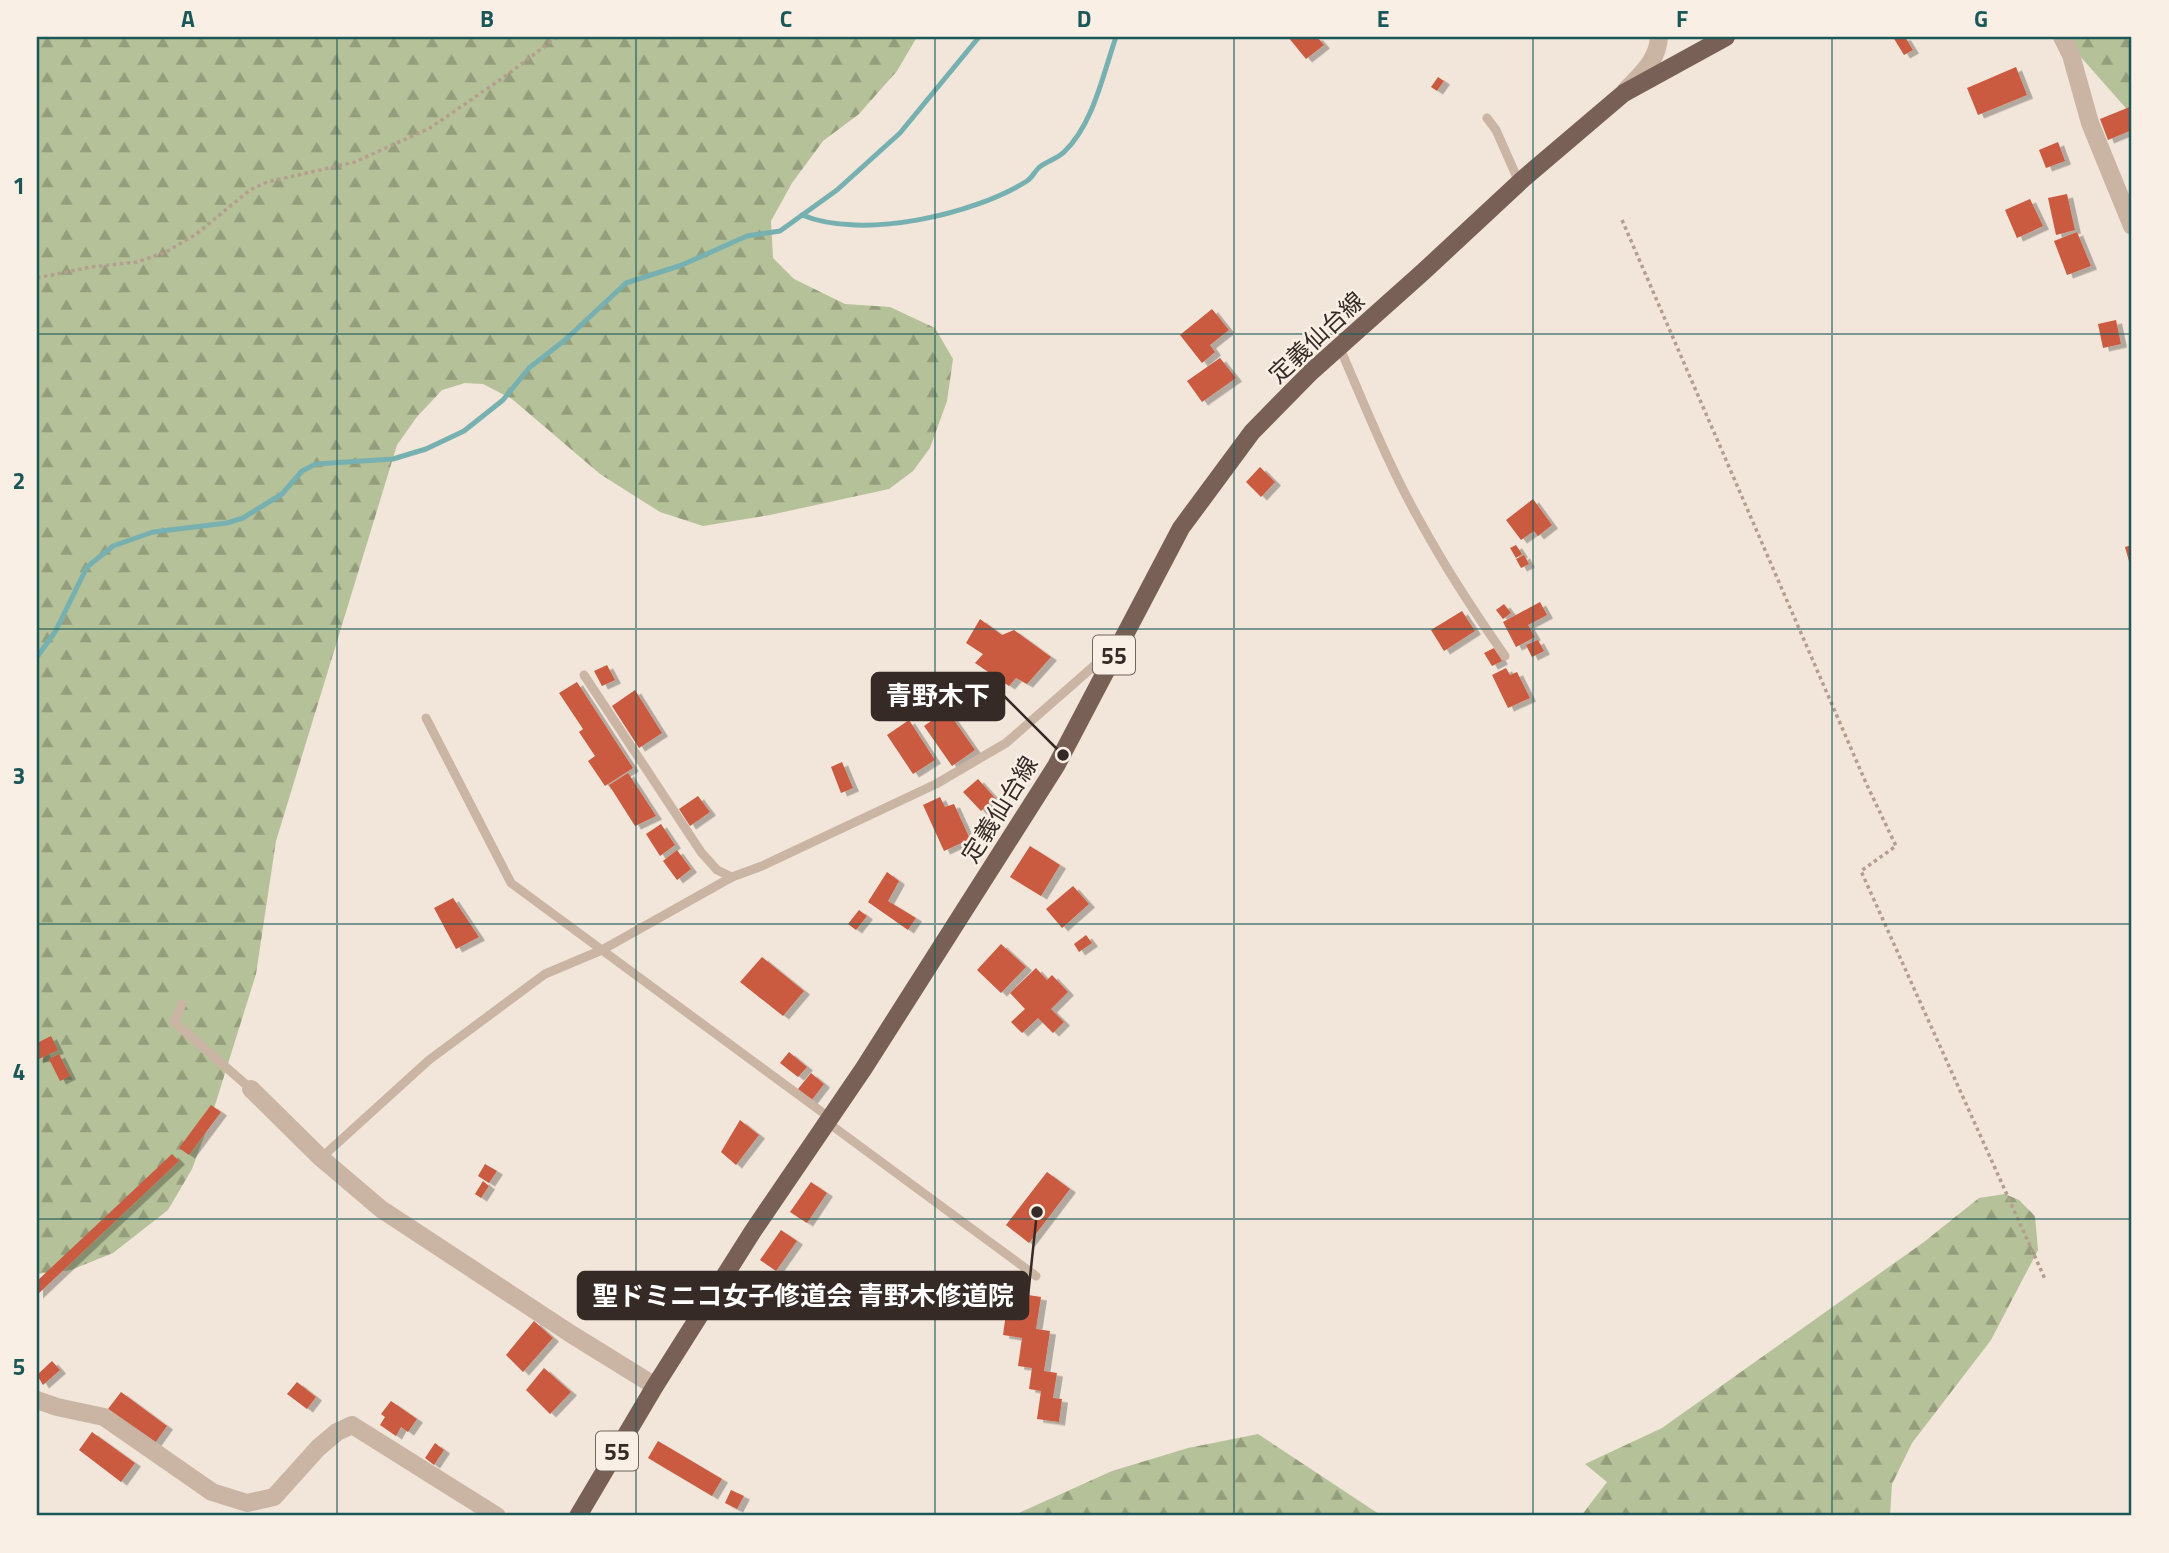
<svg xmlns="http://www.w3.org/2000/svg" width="2169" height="1553" viewBox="0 0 2169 1553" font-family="'Titillium Web','Noto Sans JP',sans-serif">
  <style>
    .forest { fill: url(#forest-firs) }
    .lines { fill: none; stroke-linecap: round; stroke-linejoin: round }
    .stream { stroke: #77b0b0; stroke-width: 5 }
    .building { fill: #ca5a3f; filter: url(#shadow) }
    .path { stroke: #b69e8f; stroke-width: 3.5; stroke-dasharray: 3.5 3.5; stroke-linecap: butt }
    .service { stroke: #cab4a4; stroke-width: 9 }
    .minor { stroke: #cab4a4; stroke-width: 18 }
    .tertiary { stroke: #cab4a4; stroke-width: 18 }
    .primary { stroke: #786057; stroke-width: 18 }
    .grid { fill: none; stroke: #1a5758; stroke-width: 2; stroke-opacity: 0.55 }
    .labels { text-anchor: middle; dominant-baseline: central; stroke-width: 5; stroke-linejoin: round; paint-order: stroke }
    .shield { fill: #faefe5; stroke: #71655f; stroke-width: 2 }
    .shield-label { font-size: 23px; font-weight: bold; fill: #362a26 }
    .street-label { font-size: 24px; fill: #362a26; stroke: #faefe5 }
    .leader { fill: none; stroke: #362a26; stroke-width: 2.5 }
    .callout-dot { fill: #362a26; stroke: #faefe5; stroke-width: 2.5 }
    .callout { fill: #362a26; stroke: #362a26; stroke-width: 2.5 }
    .callout-label { font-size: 26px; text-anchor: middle; font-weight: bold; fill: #fff }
    .neatline { fill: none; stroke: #1a5758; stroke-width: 2.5 }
    .grid-label { font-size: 23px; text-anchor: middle; font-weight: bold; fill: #1a5758 }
  </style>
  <defs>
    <pattern id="forest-firs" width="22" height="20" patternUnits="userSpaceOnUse" patternTransform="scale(1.75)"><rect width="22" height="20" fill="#b5c198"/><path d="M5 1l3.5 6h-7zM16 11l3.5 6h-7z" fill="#949d7c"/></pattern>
    <filter id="shadow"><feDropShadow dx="6" dy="3.5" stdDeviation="0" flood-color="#0004"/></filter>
  </defs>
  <rect width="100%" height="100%" fill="#f2e5d9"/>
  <g class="forest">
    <path d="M 37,37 L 917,37 L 897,71 L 859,114 L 823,141 L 792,183 L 771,221 L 773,258 L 794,279 L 845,304 L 890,307 L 935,328 L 953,359 L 947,401 L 930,448 L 913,471 L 889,489 L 770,515 L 703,526 L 660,512 L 600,474 L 512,399 L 483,384 L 465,383 L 442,390 L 416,418 L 397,445 L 276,841 L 256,974 L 211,1118 L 192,1169 L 168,1210 L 113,1253 L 71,1270 L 37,1274 Z"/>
    <path d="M 2070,37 L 2132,37 L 2132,115 L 2079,55 Z"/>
    <path d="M 2005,1194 L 2019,1200 L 2035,1216 L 2038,1250 L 1991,1340 L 1912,1443 L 1892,1484 L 1890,1516 L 1581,1516 L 1607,1482 L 1585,1464 L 1662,1428 L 1924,1242 L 1979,1198 Z"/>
    <path d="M 1258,1434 L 1382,1516 L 1012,1516 L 1112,1471 L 1188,1448 Z"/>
  </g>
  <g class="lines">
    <g class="stream">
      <path d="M 802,215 C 862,240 973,215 1027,181 C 1033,177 1035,170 1041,166 C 1048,161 1058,158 1064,152 C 1093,125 1103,74 1116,37"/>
      <path d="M 37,657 L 55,632 L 87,567 L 113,546 L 153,532 L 227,523 L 243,518 L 282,494 L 302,471 L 316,464 L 393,459 L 426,449 L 464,431 L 503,400 L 529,368 L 565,340 L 626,283 L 682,265 L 747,236 L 780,231 L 837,190 L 900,133 L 979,37"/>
    </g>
  </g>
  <g class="building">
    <path d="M 1288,37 L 1317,37 L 1324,45 L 1306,59 Z"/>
    <path d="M 1893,37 L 1905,37 L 1913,50 L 1904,55 Z"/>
    <path d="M 2016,67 L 2027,95 L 1978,115 L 1967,88 Z"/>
    <path d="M 1438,77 L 1444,81 L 1437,91 L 1431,87 Z"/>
    <path d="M 2132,106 L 2132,130 L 2108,140 L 2100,119 Z"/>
    <path d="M 2058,142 L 2065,161 L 2046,168 L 2039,150 Z"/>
    <path d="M 2067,194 L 2075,230 L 2056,235 L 2048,198 Z"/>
    <path d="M 2030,199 L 2043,226 L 2017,238 L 2005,210 Z"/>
    <path d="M 2077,232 L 2091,266 L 2067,275 L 2054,241 Z"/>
    <path d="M 1212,309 L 1229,330 L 1210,345 L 1215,352 L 1202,363 L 1180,335 Z"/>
    <path d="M 2116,320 L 2121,344 L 2103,348 L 2098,324 Z"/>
    <path d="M 1220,358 L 1236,378 L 1202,402 L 1187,381 Z"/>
    <path d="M 1260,467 L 1275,482 L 1261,497 L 1246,482 Z"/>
    <path d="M 1533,499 L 1552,525 L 1538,536 L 1534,531 L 1521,540 L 1506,520 Z"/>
    <path d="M 1516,545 L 1522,554 L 1516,558 L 1510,548 Z"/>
    <path d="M 2132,545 L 2132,560 L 2129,561 L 2125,547 Z"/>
    <path d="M 1524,555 L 1529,564 L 1521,568 L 1516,559 Z"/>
    <path d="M 1540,602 L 1547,615 L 1528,625 L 1535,637 L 1516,647 L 1503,622 Z"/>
    <path d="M 1504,604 L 1511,613 L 1503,619 L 1496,610 Z"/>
    <path d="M 1462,611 L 1475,631 L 1444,651 L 1431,630 Z"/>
    <path d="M 980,619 L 1002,635 L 1014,630 L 1051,657 L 1027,684 L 1016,678 L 1009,686 L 975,663 L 983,654 L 966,643 Z"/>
    <path d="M 1538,640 L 1544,651 L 1532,657 L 1526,645 Z"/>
    <path d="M 1494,648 L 1502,661 L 1492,666 L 1484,653 Z"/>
    <path d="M 607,665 L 615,680 L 602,686 L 594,671 Z"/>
    <path d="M 1506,668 L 1510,675 L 1517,672 L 1530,698 L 1508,708 L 1492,675 Z"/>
    <path d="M 577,682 L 633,768 L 605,786 L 588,761 L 595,756 L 579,732 L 583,729 L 559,693 Z"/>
    <path d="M 635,690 L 662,733 L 639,748 L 612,706 Z"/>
    <path d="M 947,710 L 975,750 L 952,766 L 924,726 Z"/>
    <path d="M 909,720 L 935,760 L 913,774 L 887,735 Z"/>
    <path d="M 842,762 L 853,788 L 841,793 L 831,767 Z"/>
    <path d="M 628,773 L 656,816 L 635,826 L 609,785 Z"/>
    <path d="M 978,779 L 995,798 L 981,811 L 963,792 Z"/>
    <path d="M 698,796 L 710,812 L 690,826 L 679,809 Z"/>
    <path d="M 940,797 L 945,807 L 954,804 L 970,839 L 944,851 L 923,805 Z"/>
    <path d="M 661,824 L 675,845 L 660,856 L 646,834 Z"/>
    <path d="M 1030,846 L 1060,865 L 1041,896 L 1010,877 Z"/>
    <path d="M 677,850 L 691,869 L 677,880 L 663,861 Z"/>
    <path d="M 887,872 L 899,881 L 888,901 L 916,918 L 908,930 L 868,902 Z"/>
    <path d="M 1073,886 L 1089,904 L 1062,928 L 1046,909 Z"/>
    <path d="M 453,898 L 479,937 L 456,949 L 434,908 Z"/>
    <path d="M 859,910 L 867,916 L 856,930 L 848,924 Z"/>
    <path d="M 1086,935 L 1092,943 L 1079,952 L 1074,944 Z"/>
    <path d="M 1001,944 L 1026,967 L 1001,993 L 977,970 Z"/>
    <path d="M 762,957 L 804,991 L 783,1016 L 740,982 Z"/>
    <path d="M 1036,968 L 1047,980 L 1052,975 L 1068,992 L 1051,1009 L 1064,1022 L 1053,1033 L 1038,1018 L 1022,1033 L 1011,1022 L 1025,1009 L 1010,993 Z"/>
    <path d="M 51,1036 L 58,1050 L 37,1060 L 37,1043 Z"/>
    <path d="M 789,1052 L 807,1067 L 798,1077 L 780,1063 Z"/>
    <path d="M 59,1054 L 70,1076 L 60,1081 L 49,1059 Z"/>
    <path d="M 811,1073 L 824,1084 L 811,1101 L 798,1089 Z"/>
    <path d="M 211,1105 L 221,1112 L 189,1155 L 179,1148 Z"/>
    <path d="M 740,1120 L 759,1135 L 736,1165 L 721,1152 Z"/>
    <path d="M 172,1154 L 179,1161 L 37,1295 L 37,1281 Z"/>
    <path d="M 485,1164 L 497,1171 L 489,1183 L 478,1176 Z"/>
    <path d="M 1047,1172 L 1070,1189 L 1029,1243 L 1006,1225 Z"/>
    <path d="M 483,1181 L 489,1186 L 481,1198 L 475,1194 Z"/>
    <path d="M 811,1182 L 827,1193 L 807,1223 L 790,1212 Z"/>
    <path d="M 781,1230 L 797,1241 L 776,1271 L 760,1260 Z"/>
    <path d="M 1009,1292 L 1041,1297 L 1036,1329 L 1050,1331 L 1044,1371 L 1057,1373 L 1053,1398 L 1062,1399 L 1059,1422 L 1037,1419 L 1041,1391 L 1029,1389 L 1032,1368 L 1018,1366 L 1022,1338 L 1003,1335 Z"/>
    <path d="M 534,1321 L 553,1338 L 523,1372 L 506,1355 Z"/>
    <path d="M 52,1361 L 60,1370 L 43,1385 L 37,1375 Z"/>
    <path d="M 544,1368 L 571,1392 L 550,1414 L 526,1390 Z"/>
    <path d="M 297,1382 L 316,1397 L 307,1409 L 287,1394 Z"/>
    <path d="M 121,1392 L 167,1426 L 155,1443 L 108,1409 Z"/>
    <path d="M 391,1401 L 417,1419 L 408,1432 L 401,1427 L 396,1436 L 380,1425 L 385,1417 L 381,1414 Z"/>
    <path d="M 92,1432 L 135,1463 L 121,1482 L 79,1450 Z"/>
    <path d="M 658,1441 L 722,1479 L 712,1496 L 648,1458 Z"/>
    <path d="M 435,1443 L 444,1450 L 434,1465 L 425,1458 Z"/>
    <path d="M 731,1490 L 744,1496 L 737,1509 L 725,1503 Z"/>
  </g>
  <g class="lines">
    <g class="path">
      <path d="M 1622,220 L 1866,783 L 1896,846 L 1861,871 L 2045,1279"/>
      <path d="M 37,278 L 91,267 L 137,262 L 166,252 L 195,235 L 250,190 L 267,182 L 355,162 L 430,128 L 507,75 L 557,37"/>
    </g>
    <g class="service">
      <path d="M 1487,118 L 1496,130 L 1519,182"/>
      <path d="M 1339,346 C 1365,406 1389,467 1421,523 C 1446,569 1475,613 1505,656"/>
      <path d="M 584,675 L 701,852 L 717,870 L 732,877 L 762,866 L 936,784 L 1006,743 L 1111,651"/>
      <path d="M 426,718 L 511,883 L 830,1118"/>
      <path d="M 182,1004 L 174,1022 L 251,1089"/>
      <path d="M 827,1122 L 1036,1276"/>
      <path d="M 321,1158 L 429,1060 L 545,974 L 602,950 L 732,877"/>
    </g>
    <g class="minor">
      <path d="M 2062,37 L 2071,55 L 2090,123 L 2132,226"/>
      <path d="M 251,1089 L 321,1158 L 381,1209 L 571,1334 L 655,1386"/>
      <path d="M 37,1400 L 57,1407 L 104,1417 L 212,1492 L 247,1503 L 274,1497 L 318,1448 L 337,1432 L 352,1425 L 497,1516"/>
    </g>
    <path class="tertiary" d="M 1626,90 C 1641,74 1658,60 1659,37"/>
    <path class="primary" d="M 578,1516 L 655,1386 L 753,1231 L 864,1068 L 1056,766 L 1181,528 L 1252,432 L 1311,372 L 1423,272 L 1523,179 L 1624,93 L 1726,37"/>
  </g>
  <path class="grid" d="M 337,37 L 337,1516M 636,37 L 636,1516M 935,37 L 935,1516M 1234,37 L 1234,1516M 1533,37 L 1533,1516M 1832,37 L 1832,1516M 37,334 L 2132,334M 37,629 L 2132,629M 37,924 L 2132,924M 37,1219 L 2132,1219"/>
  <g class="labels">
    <g class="shield">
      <rect x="1093" y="635.5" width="42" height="39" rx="5"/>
      <rect x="596" y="1431.5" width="42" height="39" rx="5"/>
    </g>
    <g class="shield-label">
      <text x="1114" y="655">55</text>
      <text x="617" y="1451">55</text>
    </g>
    <g class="street-label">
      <text transform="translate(1316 337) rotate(-43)">定義仙台線</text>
      <text transform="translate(999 809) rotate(-58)">定義仙台線</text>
    </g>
  </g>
  <path class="leader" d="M1063 755L1004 696M1037 1212L1028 1296"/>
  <g class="callout-dot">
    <circle cx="1063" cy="755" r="7"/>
    <circle cx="1037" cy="1212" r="7"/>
  </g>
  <g class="callout">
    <rect x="872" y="673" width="132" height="47" rx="7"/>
    <rect x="578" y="1272" width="450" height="47" rx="7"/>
  </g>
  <g class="callout-label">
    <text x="938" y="705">青野木下</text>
    <text x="803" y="1305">聖ドミニコ女子修道会 青野木修道院</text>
  </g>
  <rect width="2169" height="1553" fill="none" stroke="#faefe5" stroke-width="77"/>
  <rect x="38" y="38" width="2092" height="1476" class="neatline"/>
  <g class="grid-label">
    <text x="188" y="27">A</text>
    <text x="487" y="27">B</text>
    <text x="786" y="27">C</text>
    <text x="1084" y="27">D</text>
    <text x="1383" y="27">E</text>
    <text x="1682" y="27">F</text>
    <text x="1981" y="27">G</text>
    <text x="19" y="194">1</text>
    <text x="19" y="489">2</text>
    <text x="19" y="784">3</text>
    <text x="19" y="1080">4</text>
    <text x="19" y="1375">5</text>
  </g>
</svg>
